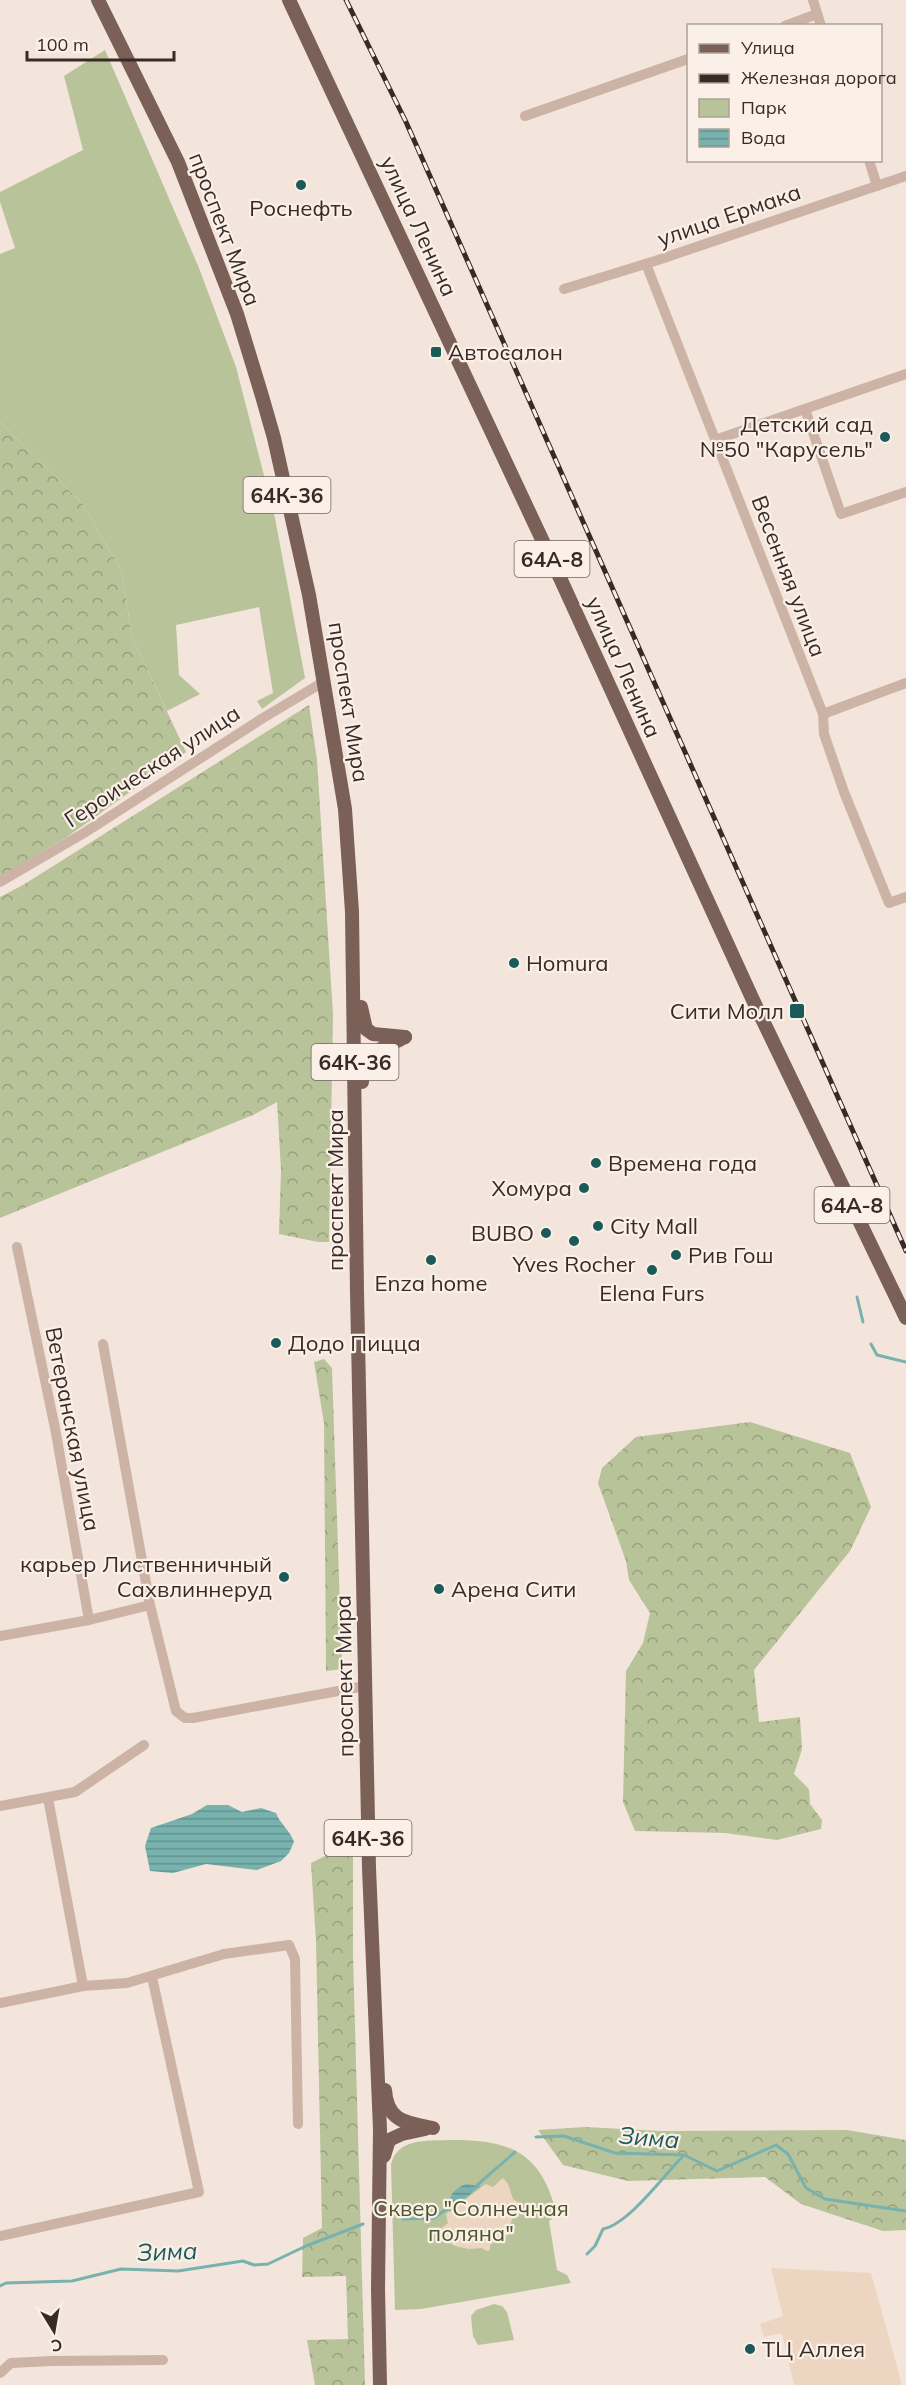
<svg xmlns="http://www.w3.org/2000/svg" width="906" height="2385" viewBox="0 0 906 2385" font-family="Mulish,sans-serif">
  <style>
    .green { fill: #b9c39a }
    .forest { fill: url(#forest-crowns) }
    .plaza { fill: #ecd5c1 }
    .water { fill: url(#water-rules) }
    .lines { fill: none; stroke-linecap: round; stroke-linejoin: round }
    .stream { stroke: #78b2af; stroke-width: 3 }
    .minor { stroke: #ccb3a6; stroke-width: 10 }
    .major { stroke: #7a6057; stroke-width: 14 }
    .rail-casing { stroke: #382b27; stroke-width: 5 }
    .rail { stroke: #faf0e7; stroke-width: 3; stroke-dasharray: 9; stroke-linecap: butt }
    .poi-dot { fill: #1a5b59; stroke: #faf0e7; stroke-width: 2 }
    .labels { text-anchor: middle; dominant-baseline: central; stroke-width: 4.5; stroke-linejoin: round; paint-order: stroke }
    .shield { fill: #faf0e7; stroke: #726661; stroke-width: 1.5 }
    .shield-label { font-size: 21px; font-weight: bold; fill: #382b27 }
    .poi-label { font-size: 22px; fill: #382b27; stroke: #faf0e7; text-anchor: start }
    .street-label { font-size: 22px; fill: #382b27; stroke: #faf0e7 }
    .park-label { font-size: 22px; fill: #4b572a; stroke: #faf0e7 }
    .water-label { font-size: 24px; font-style: italic; fill: #1a5b59; stroke: #faf0e7 }
  </style>
  <defs>
    <pattern id="forest-crowns" width="20" height="18" patternUnits="userSpaceOnUse" patternTransform="scale(1.5)"><rect width="20" height="18" fill="#b9c39a"/><path d="M2 6a3 3 0 1 1 6 0M12 15a3 3 0 1 1 6 0" fill="none" stroke="#979f7e"/></pattern>
    <pattern id="water-rules" width="6" height="5" patternUnits="userSpaceOnUse" patternTransform="scale(1.5)"><rect width="6" height="5" fill="#78b2af"/><path d="M0 2.5h6" fill="none" stroke="#63918e"/></pattern>
  </defs>
  <rect width="100%" height="100%" fill="#f3e5db"/>
  <g class="green">
    <path d="M 105,50 L 199,268 L 236,367 L 275,518 L 305,678 L 262,709 L 257,701 L 273,693 L 259,607 L 176,625 L 179,675 L 200,694 L 167,711 L 132,637 L 122,572 L 82,503 L 0,422 L 0,254 L 15,248 L 0,202 L 0,192 L 83,150 L 64,76 Z"/>
    <path d="M 448,2140 C 508,2139 541,2151 556,2212 L 556,2216 L 549,2221 L 557,2270 L 567,2275 L 571,2283 L 421,2309 L 395,2310 L 391,2164 C 398,2138 426,2141 448,2140 Z"/>
    <path d="M 494,2304 L 502,2306 L 507,2312 L 514,2340 L 478,2345 L 473,2336 L 471,2316 L 476,2310 Z"/>
  </g>
  <g class="forest">
    <path d="M 0,422 L 82,503 L 122,572 L 132,637 L 186,752 L 67,837 L 0,877 Z"/>
    <path d="M 309,705 L 317,760 L 333,1015 L 329,1242 L 318,1242 L 279,1234 L 281,1170 L 277,1102 L 253,1115 L 0,1218 L 0,897 L 23,885 Z"/>
    <path d="M 324,1359 L 332,1368 L 342,1669 L 326,1671 L 324,1423 L 314,1362 Z"/>
    <path d="M 750,1422 L 850,1453 L 871,1507 L 850,1551 L 754,1670 L 759,1722 L 800,1717 L 802,1749 L 794,1774 L 809,1789 L 810,1804 L 822,1820 L 821,1829 L 777,1840 L 725,1833 L 635,1831 L 623,1802 L 626,1671 L 643,1643 L 650,1613 L 629,1580 L 626,1561 L 598,1483 L 602,1468 L 636,1437 Z"/>
    <path d="M 353,1842 L 353,1955 L 365,2385 L 315,2385 L 307,2340 L 348,2339 L 346,2276 L 302,2277 L 303,2238 L 322,2228 L 316,1942 L 311,1863 Z"/>
    <path d="M 585,2127 L 661,2131 L 847,2130 L 906,2140 L 906,2230 L 883,2231 L 801,2204 L 765,2177 L 628,2181 L 563,2165 L 538,2130 Z"/>
  </g>
  <g class="plaza">
    <path d="M 503,2178 L 508,2184 L 513,2199 L 519,2203 L 519,2206 L 515,2211 L 509,2228 L 508,2236 L 504,2234 L 490,2245 L 490,2250 L 487,2251 L 482,2248 L 469,2249 L 455,2246 L 434,2234 L 448,2223 L 446,2214 L 483,2186 L 486,2184 L 493,2187 Z"/>
    <path d="M 771,2268 L 871,2273 L 902,2385 L 794,2385 L 782,2333 L 764,2337 L 760,2324 L 783,2316 Z"/>
  </g>
  <g class="water">
    <path d="M 207,1805 L 228,1805 L 242,1812 L 261,1808 L 276,1813 C 280,1824 290,1830 294,1842 L 289,1853 L 281,1861 L 257,1870 L 206,1864 L 173,1873 L 150,1871 L 145,1846 L 151,1828 L 192,1814 Z"/>
    <path d="M 466,2184 L 480,2186 L 449,2212 C 447,2197 453,2189 466,2184 Z"/>
  </g>
  <g class="lines">
    <g class="stream">
      <path d="M 857,1297 L 863,1322"/>
      <path d="M 871,1344 L 877,1355 L 906,1362"/>
      <path d="M 536,2137 L 564,2136 L 615,2153 L 684,2155 L 717,2171 L 776,2145 L 788,2154 L 806,2188 L 825,2199 L 906,2211"/>
      <path d="M 475,2187 L 515,2152"/>
      <path d="M 403,2219 L 434,2218 L 451,2206"/>
      <path d="M 587,2254 L 595,2246 L 603,2229 C 629,2224 664,2175 684,2155"/>
      <path d="M 0,2286 L 6,2283 L 72,2281 L 121,2269 L 178,2271 L 243,2261 L 254,2265 L 268,2264 L 306,2246 L 363,2224"/>
    </g>
    <g class="minor">
      <path d="M 813,0 L 821,26"/>
      <path d="M 785,26 L 817,14"/>
      <path d="M 525,116 L 688,59"/>
      <path d="M 869,160 L 877,186"/>
      <path d="M 646,264 L 823,714 L 824,734 L 844,792 L 889,903 L 906,897"/>
      <path d="M 564,289 L 655,261 L 906,176"/>
      <path d="M 805,409 L 841,514 L 906,492"/>
      <path d="M 715,440 L 906,374"/>
      <path d="M 823,714 L 906,683"/>
      <path d="M 0,882 L 84,833 L 263,718 L 325,681"/>
      <path d="M 17,1247 L 55,1428 L 89,1620"/>
      <path d="M 103,1344 L 150,1605 L 176,1711 L 185,1718 L 193,1718 L 365,1686"/>
      <path d="M 0,1636 L 89,1620 L 150,1605"/>
      <path d="M 48,1798 L 83,1986"/>
      <path d="M 0,1806 L 75,1792 L 144,1745"/>
      <path d="M 0,2003 L 83,1986 L 127,1983 L 224,1954 L 289,1945 L 295,1959 L 298,2124"/>
      <path d="M 0,2236 L 199,2192 L 152,1977"/>
      <path d="M 0,2373 L 11,2363 L 52,2361 L 163,2360"/>
    </g>
    <g class="major">
      <path d="M 98,0 L 178,162 L 237,314 L 262,396 L 274,438 L 309,595 L 345,809 L 352,912 L 357,1292 L 369,1868 L 380,2129 L 378,2289 L 380,2385"/>
      <path d="M 289,0 L 561,580 L 753,1000 L 906,1318"/>
      <path d="M 361,1007 L 366,1029 L 373,1034 L 405,1037"/>
      <path d="M 362,1082 C 362,1050 382,1050 405,1037"/>
      <path d="M 385,2090 C 387,2122 407,2123 433,2128"/>
      <path d="M 384,2156 L 389,2140 L 402,2134 L 425,2129"/>
    </g>
    <defs>
      <path id="rail" d="M 346,0 L 406,122 L 906,1251"/>
    </defs>
    <use href="#rail" class="rail-casing"/>
    <use href="#rail" class="rail"/>
  </g>
  <g class="poi-dot">
    <circle cx="301" cy="185" r="6"/>
    <rect x="430" y="346" width="12" height="12" rx="3"/>
    <circle cx="885" cy="437" r="6"/>
    <circle cx="514" cy="963" r="6"/>
    <rect x="789" y="1003" width="16" height="16" rx="3"/>
    <circle cx="596" cy="1163" r="6"/>
    <circle cx="584" cy="1188" r="6"/>
    <circle cx="598" cy="1226" r="6"/>
    <circle cx="546" cy="1233" r="6"/>
    <circle cx="574" cy="1241" r="6"/>
    <circle cx="676" cy="1255" r="6"/>
    <circle cx="431" cy="1260" r="6"/>
    <circle cx="652" cy="1270" r="6"/>
    <circle cx="276" cy="1343" r="6"/>
    <circle cx="284" cy="1577" r="6"/>
    <circle cx="439" cy="1589" r="6"/>
    <circle cx="750" cy="2349" r="6"/>
  </g>
  <g class="labels">
    <g class="shield">
      <rect x="243.5" y="477" width="87" height="36" rx="4.5"/>
      <rect x="514.5" y="541" width="75" height="36" rx="4.5"/>
      <rect x="311.5" y="1044" width="87" height="36" rx="4.5"/>
      <rect x="814.5" y="1187" width="75" height="36" rx="4.5"/>
      <rect x="324.5" y="1820" width="87" height="36" rx="4.5"/>
    </g>
    <g class="shield-label">
      <text x="287" y="495">64К-36</text>
      <text x="552" y="559">64А-8</text>
      <text x="355" y="1062">64К-36</text>
      <text x="852" y="1205">64А-8</text>
      <text x="368" y="1838">64К-36</text>
    </g>
    <g class="poi-label">
      <text x="301" y="208" text-anchor="middle">Роснефть</text>
      <text x="448" y="352">Автосалон</text>
      <text x="873" y="424" text-anchor="end">Детский сад<tspan x="873" dy="25">№50 "Карусель"</tspan></text>
      <text x="526" y="963">Homura</text>
      <text x="784" y="1011" text-anchor="end">Сити Молл</text>
      <text x="608" y="1163">Времена года</text>
      <text x="572" y="1188" text-anchor="end">Хомура</text>
      <text x="610" y="1226">City Mall</text>
      <text x="534" y="1233" text-anchor="end">BUBO</text>
      <text x="688" y="1255">Рив Гош</text>
      <text x="574" y="1264" text-anchor="middle">Yves Rocher</text>
      <text x="431" y="1283" text-anchor="middle">Enza home</text>
      <text x="652" y="1293" text-anchor="middle">Elena Furs</text>
      <text x="288" y="1343">Додо Пицца</text>
      <text x="272" y="1564" text-anchor="end">карьер Лиственничный<tspan x="272" dy="25">Сахвлиннеруд</tspan></text>
      <text x="451" y="1589">Арена Сити</text>
      <text x="762" y="2349">ТЦ Аллея</text>
    </g>
    <g class="street-label">
      <text transform="translate(729 215) rotate(-19)">улица Ермака</text>
      <text transform="translate(419 226) rotate(65)">улица Ленина</text>
      <text transform="translate(225 229) rotate(69)">проспект Мира</text>
      <text transform="translate(789 576) rotate(69)">Весенняя улица</text>
      <text transform="translate(624 667) rotate(66)">улица Ленина</text>
      <text transform="translate(349 702) rotate(81)">проспект Мира</text>
      <text transform="translate(152 766) rotate(-33)">Героическая улица</text>
      <text transform="translate(335 1190) rotate(-90)">проспект Мира</text>
      <text transform="translate(73 1429) rotate(79)">Ветеранская улица</text>
      <text transform="translate(344 1676) rotate(-91)">проспект Мира</text>
    </g>
    <g class="park-label">
      <text x="471" y="2208">Сквер "Солнечная<tspan x="471" dy="25">поляна"</tspan></text>
    </g>
    <g class="water-label">
      <text transform="translate(649 2137) rotate(5)">Зима</text>
      <text transform="translate(167 2251) rotate(-2)">Зима</text>
    </g>
  </g>
  <rect x="687" y="24" width="195" height="138" fill="#faf0e7" stroke="#aca19a" stroke-width="1.5"/>
  <rect x="699" y="44" width="30" height="9" fill="#7a6057" stroke="#aca19a" stroke-width="1.5"/>
  <text x="741" y="54" font-size="18" fill="#382b27">Улица</text>
  <rect x="699" y="74" width="30" height="9" fill="#382b27" stroke="#aca19a" stroke-width="1.5"/>
  <text x="741" y="84" font-size="18" fill="#382b27">Железная дорога</text>
  <rect x="699" y="99" width="30" height="18" fill="#b9c39a" stroke="#aca19a" stroke-width="1.5"/>
  <text x="741" y="114" font-size="18" fill="#382b27">Парк</text>
  <rect x="699" y="129" width="30" height="18" fill="url(#water-rules)" stroke="#aca19a" stroke-width="1.5"/>
  <text x="741" y="144" font-size="18" fill="#382b27">Вода</text>
  <g transform="translate(54 2331) rotate(169)" stroke="#faf0e7" stroke-width="4.5" paint-order="stroke">
  <path d="M0-4.5L10 22L0 15L-10 22Z" fill="#382b27"/>
  <text y="-9" font-size="16" font-weight="bold" text-anchor="middle" fill="#382b27">С</text>
  </g>
  <path d="M27 51v9h147v-9" fill="none" stroke="#382b27" stroke-width="3"/>
  <text x="36" y="51" font-size="18" fill="#382b27" stroke="#faf0e7" stroke-width="4.5" paint-order="stroke">100 m</text>
</svg>
